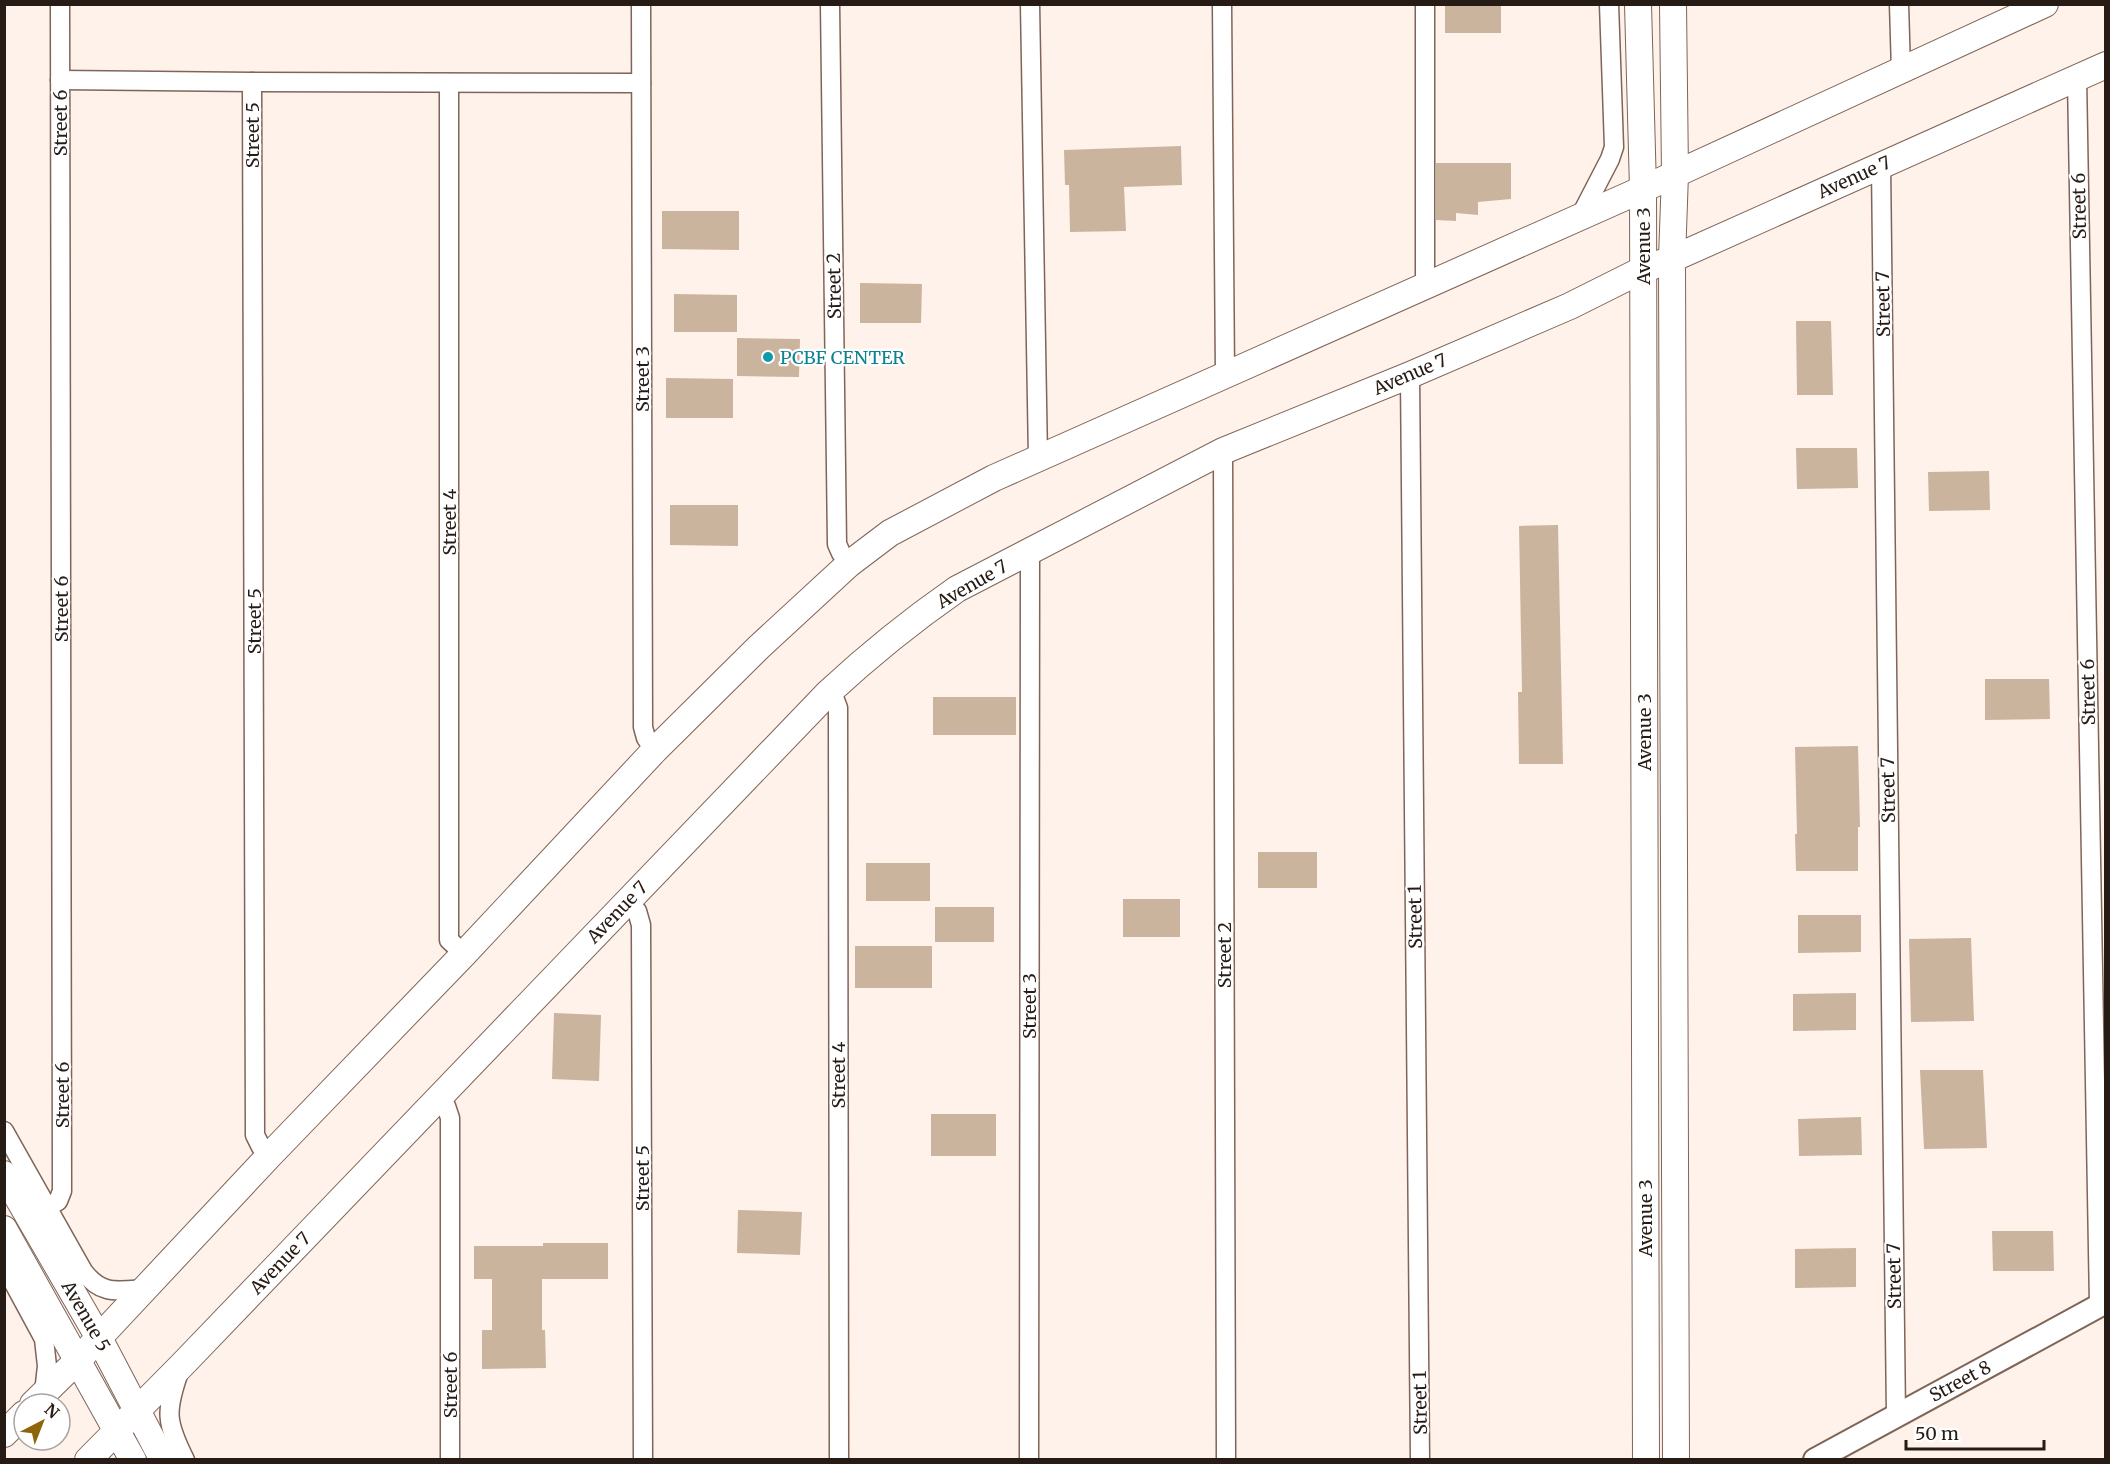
<svg xmlns="http://www.w3.org/2000/svg" width="2110" height="1464" viewBox="0 0 2110 1464" font-family="Merriweather,serif">
  <style>
    .building { fill: #cab49d }
    .lines { fill: none; stroke-linecap: round; stroke-linejoin: round }
    .minor-casing { stroke: #7f6557; stroke-width: 21 }
    .tertiary-casing { stroke: #7f6557; stroke-width: 26 }
    .secondary-casing { stroke: #7f6557; stroke-width: 28 }
    .minor { stroke: #fff; stroke-width: 18 }
    .tertiary { stroke: #fff; stroke-width: 22 }
    .secondary { stroke: #fff; stroke-width: 26 }
    .culture-dot { fill: #0f9aa8; stroke: #fff; stroke-width: 2 }
    .labels { text-anchor: middle; dominant-baseline: central; stroke-width: 4.5; stroke-linejoin: round; paint-order: stroke }
    .street-label { font-size: 18px; fill: #261b15; stroke: #fff }
    .culture-label { font-size: 18px; fill: #0d838f; stroke: #fff; text-anchor: start }
  </style>
  <rect width="100%" height="100%" fill="#fef2eb"/>
  <g class="building">
    <rect x="1445" y="4" width="56" height="29"/>
    <path d="M 1181,146 L 1182,185 L 1124,187 L 1126,231 L 1070,232 L 1069,185 L 1065,185 L 1064,150 Z"/>
    <path d="M 1436,163 L 1511,163 L 1511,199 L 1478,202 L 1478,215 L 1456,213 L 1456,221 L 1436,220 Z"/>
    <path d="M 662,211 L 739,211 L 739,250 L 662,249 Z"/>
    <path d="M 860,283 L 922,284 L 921,323 L 860,323 Z"/>
    <path d="M 674,294 L 737,295 L 737,332 L 674,332 Z"/>
    <path d="M 1796,321 L 1831,321 L 1833,395 L 1797,395 Z"/>
    <path d="M 737,338 L 800,339 L 799,377 L 737,376 Z"/>
    <path d="M 666,378 L 733,379 L 733,418 L 666,418 Z"/>
    <path d="M 1796,448 L 1857,448 L 1858,488 L 1797,489 Z"/>
    <path d="M 1989,471 L 1990,510 L 1929,511 L 1928,472 Z"/>
    <path d="M 670,505 L 738,505 L 738,546 L 670,545 Z"/>
    <path d="M 1558,525 L 1563,764 L 1519,764 L 1518,692 L 1522,692 L 1519,526 Z"/>
    <path d="M 1985,679 L 2049,679 L 2050,719 L 1985,720 Z"/>
    <rect x="933" y="697" width="83" height="38"/>
    <path d="M 1858,746 L 1860,827 L 1858,827 L 1858,871 L 1796,871 L 1795,834 L 1797,834 L 1795,747 Z"/>
    <rect x="1258" y="852" width="59" height="36"/>
    <rect x="866" y="863" width="64" height="38"/>
    <rect x="1123" y="899" width="57" height="38"/>
    <rect x="935" y="907" width="59" height="35"/>
    <path d="M 1798,915 L 1861,915 L 1861,952 L 1798,953 Z"/>
    <path d="M 1971,938 L 1974,1021 L 1911,1022 L 1909,939 Z"/>
    <rect x="855" y="946" width="77" height="42"/>
    <path d="M 1856,993 L 1856,1030 L 1793,1031 L 1793,994 Z"/>
    <path d="M 554,1013 L 601,1015 L 599,1081 L 552,1079 Z"/>
    <path d="M 1920,1070 L 1983,1070 L 1987,1148 L 1924,1149 Z"/>
    <rect x="931" y="1114" width="65" height="42"/>
    <path d="M 1861,1117 L 1862,1155 L 1799,1156 L 1798,1119 Z"/>
    <path d="M 738,1210 L 802,1212 L 800,1255 L 737,1253 Z"/>
    <path d="M 1992,1231 L 2053,1231 L 2054,1271 L 1993,1271 Z"/>
    <path d="M 543,1243 L 608,1243 L 608,1279 L 542,1279 L 542,1330 L 545,1330 L 546,1368 L 482,1369 L 482,1330 L 492,1330 L 492,1279 L 474,1279 L 474,1246 L 543,1246 Z"/>
    <path d="M 1856,1248 L 1856,1287 L 1795,1288 L 1795,1249 Z"/>
  </g>
  <g class="lines">
    <defs>
      <g id="minor">
        <path d="M 641,4 L 643,727 L 646,738 L 655,750"/>
        <path d="M 830,4 L 837,544 L 841,553 L 849,564"/>
        <path d="M 1030,4 L 1038,458"/>
        <path d="M 1222,4 L 1225,375"/>
        <path d="M 1425,4 L 1425,286"/>
        <path d="M 1899,4 L 1901,71"/>
        <path d="M 2077,78 L 2099,1305"/>
        <path d="M 60,80 L 252,82 L 641,83"/>
        <path d="M 252,82 L 255,1135 L 261,1147 L 270,1155"/>
        <path d="M 449,83 L 449,940 L 464,954"/>
        <path d="M 1881,165 L 1896,1416"/>
        <path d="M 1580,217 L 1610,159 L 1614,147 L 1609,4"/>
        <path d="M 1410,375 L 1420,1460"/>
        <path d="M 1223,451 L 1226,1460"/>
        <path d="M 828,693 L 835,700 L 838,708 L 839,1460"/>
        <path d="M 626,902 L 637,911 L 641,925 L 643,1460"/>
        <path d="M 438,1098 L 446,1106 L 450,1118 L 450,1460"/>
        <path d="M 4,1131 L 83,1271 C 101,1295 116,1291 144,1289"/>
        <path d="M 48,1207 L 58,1201 L 62,1191 L 60,4"/>
        <path d="M 4,1265 L 44,1339 L 47,1366 L 44,1393"/>
        <path d="M 179,1372 C 165,1412 166,1422 185,1460"/>
        <path d="M 1029,1460 L 1030,552"/>
      </g>
      <path id="tertiary" d="M 1815,1460 L 2106,1302"/>
      <g id="secondary">
        <path d="M 1638,4 L 1643,189 L 1646,1460"/>
        <path d="M 1673,4 L 1675,174 L 1672,259 L 1676,1460"/>
        <path d="M 4,1174 L 99,1338 L 163,1460"/>
        <path d="M 4,1229 L 133,1460"/>
        <path d="M 33,1404 L 79,1359 L 270,1155 L 464,954 L 655,750 L 759,647 L 849,564 L 890,533 L 994,478 L 1643,189 L 2045,4"/>
        <path d="M 4,1434 L 24,1414"/>
        <path d="M 88,1460 L 182,1365 L 828,693 C 869,655 911,621 957,589 L 1223,451 L 1410,375 L 1570,306 L 1642,270 L 1672,259 L 2106,65"/>
      </g>
    </defs>
    <use href="#minor" class="minor-casing"/>
    <use href="#tertiary" class="tertiary-casing"/>
    <use href="#secondary" class="secondary-casing"/>
    <use href="#minor" class="minor"/>
    <use href="#tertiary" class="tertiary"/>
    <use href="#secondary" class="secondary"/>
  </g>
  <circle class="culture-dot" cx="768" cy="357" r="6"/>
  <g class="labels">
    <g class="street-label">
      <text transform="translate(60 123) rotate(-90)">Street 6</text>
      <text transform="translate(252 135) rotate(-90)">Street 5</text>
      <text transform="translate(1854 177) rotate(-24)">Avenue 7</text>
      <text transform="translate(2079 206) rotate(-91)">Street 6</text>
      <text transform="translate(1643 246) rotate(-90)">Avenue 3</text>
      <text transform="translate(834 286) rotate(-91)">Street 2</text>
      <text transform="translate(1883 304) rotate(-91)">Street 7</text>
      <text transform="translate(1410 374) rotate(-23)">Avenue 7</text>
      <text transform="translate(642 379) rotate(-90)">Street 3</text>
      <text transform="translate(449 522) rotate(-90)">Street 4</text>
      <text transform="translate(972 584) rotate(-30)">Avenue 7</text>
      <text transform="translate(61 609) rotate(-90)">Street 6</text>
      <text transform="translate(254 621) rotate(-90)">Street 5</text>
      <text transform="translate(2088 692) rotate(-91)">Street 6</text>
      <text transform="translate(1644 732) rotate(-90)">Avenue 3</text>
      <text transform="translate(1888 790) rotate(-91)">Street 7</text>
      <text transform="translate(617 912) rotate(-46)">Avenue 7</text>
      <text transform="translate(1415 917) rotate(-91)">Street 1</text>
      <text transform="translate(1224 955) rotate(-90)">Street 2</text>
      <text transform="translate(1029 1006) rotate(-90)">Street 3</text>
      <text transform="translate(838 1075) rotate(-90)">Street 4</text>
      <text transform="translate(62 1095) rotate(-90)">Street 6</text>
      <text transform="translate(642 1178) rotate(-90)">Street 5</text>
      <text transform="translate(1645 1218) rotate(-90)">Avenue 3</text>
      <text transform="translate(280 1263) rotate(-46)">Avenue 7</text>
      <text transform="translate(1894 1276) rotate(-91)">Street 7</text>
      <text transform="translate(86 1316) rotate(60)">Avenue 5</text>
      <text transform="translate(1960 1381) rotate(-28)">Street 8</text>
      <text transform="translate(450 1385) rotate(-90)">Street 6</text>
      <text transform="translate(1420 1403) rotate(-91)">Street 1</text>
    </g>
    <g class="culture-label">
      <text x="780" y="357">PCBF CENTER</text>
    </g>
  </g>
  <rect width="2110" height="1464" fill="none" stroke="#261b15" stroke-width="12"/>
  <g transform="translate(42 1422) rotate(42)"><circle r="28" fill="#ffffff" stroke="#a8a4a1" stroke-width="1.5"/>
  <path d="M0-4.5L10 22L0 15L-10 22Z" fill="#8e650a"/>
  <text y="-9" font-size="16" font-weight="bold" text-anchor="middle" fill="#261b15">N</text>
  </g>
  <path d="M1906 1440v9h138v-9" fill="none" stroke="#261b15" stroke-width="3"/>
  <text x="1915" y="1440" font-size="18" fill="#261b15" stroke="#ffffff" stroke-width="4.5" paint-order="stroke">50 m</text>
</svg>
